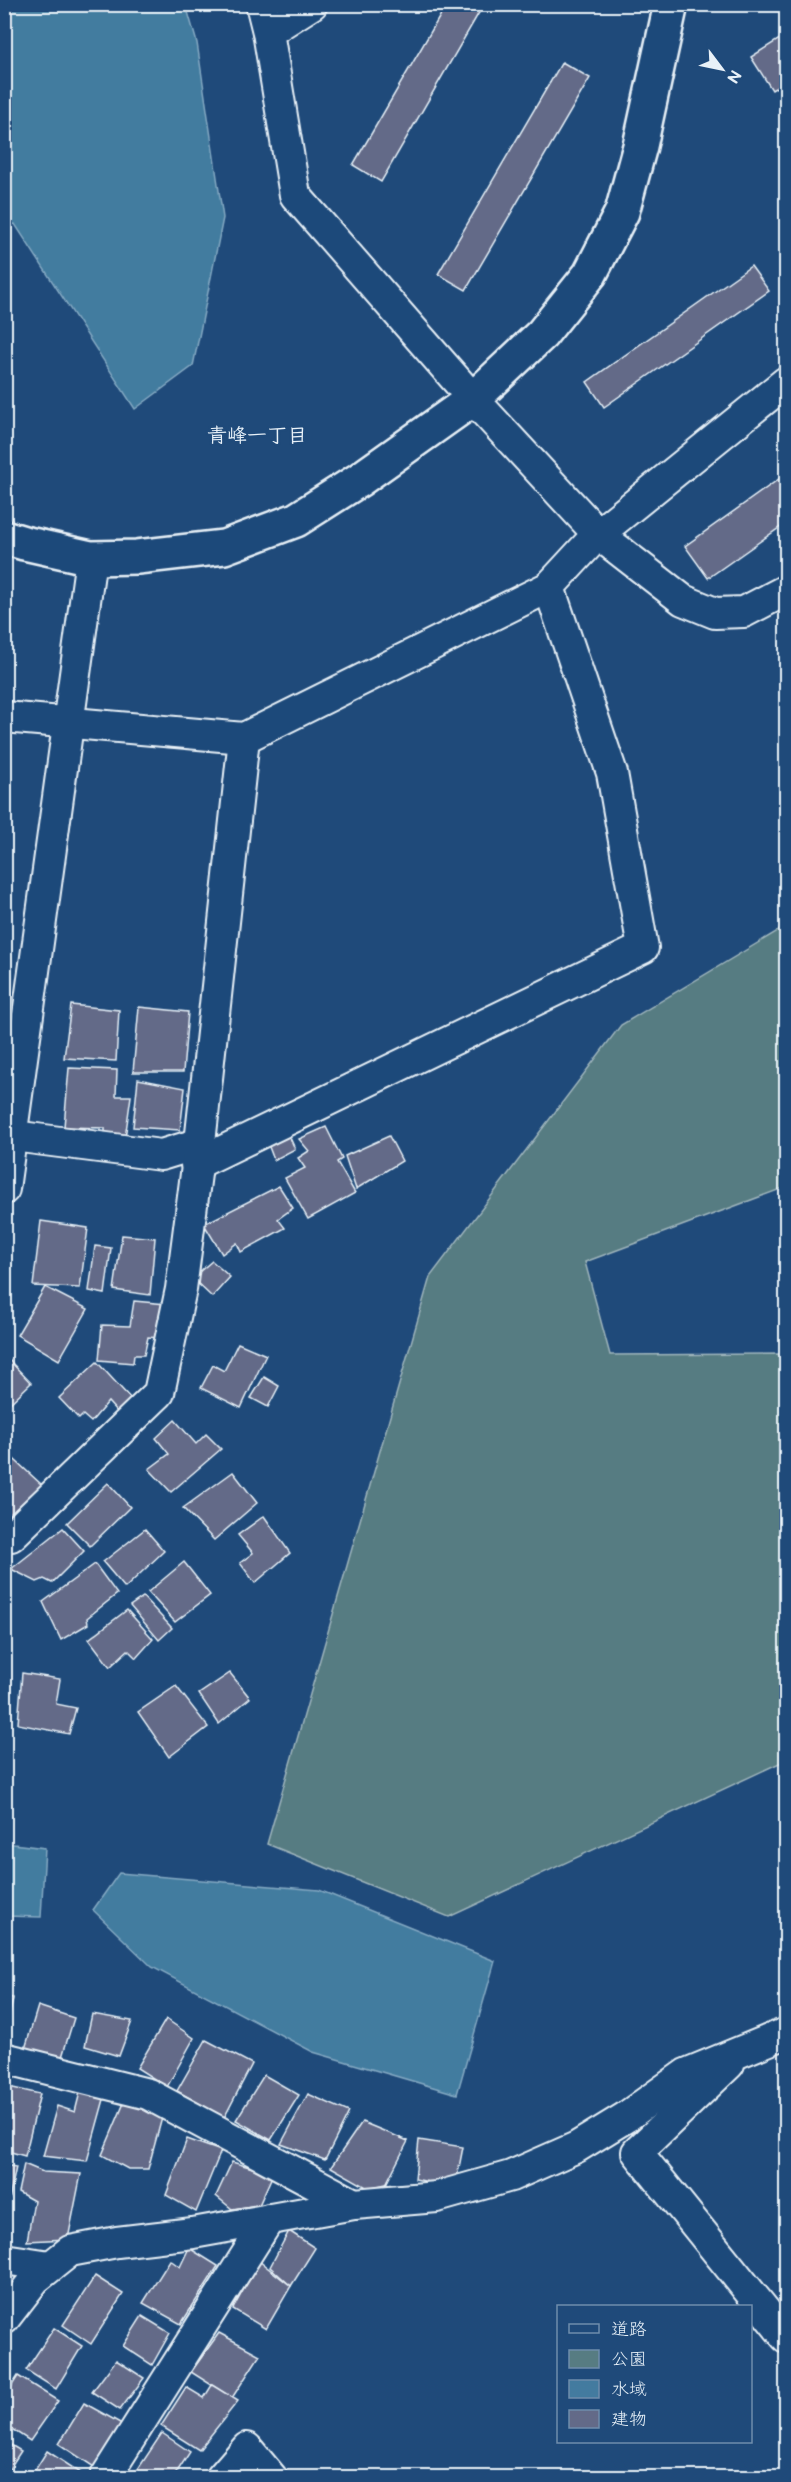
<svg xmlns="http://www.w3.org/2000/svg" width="791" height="2482" viewBox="0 0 791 2482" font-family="'Balsamiq Sans','Klee One',sans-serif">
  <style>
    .green { fill: #577c82; stroke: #a0b6bd; stroke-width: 1.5 }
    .water { fill: #437b9f; stroke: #85aac3; stroke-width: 1.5 }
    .building { fill: #636a88; stroke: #e8f1f8; stroke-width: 1.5 }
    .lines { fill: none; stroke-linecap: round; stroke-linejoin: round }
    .minor-casing { stroke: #e8f1f8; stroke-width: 34 }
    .tertiary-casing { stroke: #e8f1f8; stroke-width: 38 }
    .minor { stroke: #1f4a7a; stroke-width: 30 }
    .tertiary { stroke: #1f4a7a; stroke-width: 33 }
    .labels { text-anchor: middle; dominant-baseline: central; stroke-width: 5; stroke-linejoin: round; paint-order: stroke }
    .neighbourhood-label { font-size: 20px; font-weight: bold; fill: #e8f1f8; stroke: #1f4a7a }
  </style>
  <rect width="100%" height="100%" fill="#1f4a7a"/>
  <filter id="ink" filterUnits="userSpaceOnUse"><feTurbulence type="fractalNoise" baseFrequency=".0167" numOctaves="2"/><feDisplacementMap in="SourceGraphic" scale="12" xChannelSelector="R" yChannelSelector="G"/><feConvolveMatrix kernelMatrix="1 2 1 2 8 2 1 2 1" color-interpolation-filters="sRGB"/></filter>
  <g filter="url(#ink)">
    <path class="green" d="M 786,926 L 786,1187 L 585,1262 L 610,1355 L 786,1354 L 786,1760 L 449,1917 L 267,1844 L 430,1277 L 621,1025 Z"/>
    <g class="water">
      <path d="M 4,5 L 186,5 L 197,43 L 223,218 L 193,366 L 135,409 L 15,224 L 5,226 Z"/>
      <path d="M 5,1843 L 45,1848 L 41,1917 L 5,1916 Z"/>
      <path d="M 119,1873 L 319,1890 L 495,1961 L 457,2094 L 313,2052 L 152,1967 L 93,1910 Z"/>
    </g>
    <g class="building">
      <path d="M 447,4 L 484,4 L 381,182 L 353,165 Z"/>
      <path d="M 786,35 L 786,81 L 772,90 L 751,57 Z"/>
      <path d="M 562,62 L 590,78 L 466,290 L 438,274 Z"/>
      <path d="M 751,266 L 769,291 L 604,407 L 587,382 Z"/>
      <path d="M 786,474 L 786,523 L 708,578 L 685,546 Z"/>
      <path d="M 71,1005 L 119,1010 L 116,1061 L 64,1058 Z"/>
      <path d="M 139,1007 L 188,1012 L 183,1072 L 133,1072 Z"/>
      <path d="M 69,1068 L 117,1070 L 116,1096 L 131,1096 L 125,1138 L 105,1137 L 105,1128 L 64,1127 Z"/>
      <path d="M 138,1079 L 185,1088 L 180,1130 L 133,1127 Z"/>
      <path d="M 326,1127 L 342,1159 L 337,1162 L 355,1193 L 308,1219 L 285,1178 L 305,1168 L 298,1158 L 309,1151 L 299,1139 Z"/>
      <path d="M 287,1131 L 295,1149 L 274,1160 L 266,1139 Z"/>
      <path d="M 389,1136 L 402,1161 L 356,1189 L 345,1156 Z"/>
      <path d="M 279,1186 L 293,1208 L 278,1219 L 285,1228 L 241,1252 L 237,1243 L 222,1254 L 204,1224 Z"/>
      <path d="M 41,1221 L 88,1228 L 80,1288 L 33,1286 Z"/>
      <path d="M 122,1235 L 155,1238 L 150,1295 L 114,1290 Z"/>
      <path d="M 95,1246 L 111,1248 L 105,1294 L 89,1291 Z"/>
      <path d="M 212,1261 L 230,1277 L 212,1297 L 192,1278 Z"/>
      <path d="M 45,1287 L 88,1309 L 59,1360 L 17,1335 Z"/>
      <path d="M 134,1301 L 166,1304 L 159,1338 L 148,1337 L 144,1355 L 134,1355 L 133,1363 L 99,1360 L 102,1325 L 130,1326 Z"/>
      <path d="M 238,1343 L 266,1355 L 241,1408 L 201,1388 L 213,1365 L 224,1371 Z"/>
      <path d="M 8,1359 L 31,1383 L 4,1409 L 4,1362 Z"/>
      <path d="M 97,1362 L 131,1399 L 118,1413 L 108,1402 L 91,1422 L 83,1415 L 79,1419 L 59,1398 Z"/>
      <path d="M 264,1377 L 279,1386 L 268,1407 L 251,1398 Z"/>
      <path d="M 175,1420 L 196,1444 L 206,1434 L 221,1449 L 171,1492 L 149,1469 L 169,1454 L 156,1438 Z"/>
      <path d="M 4,1450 L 42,1485 L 4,1522 Z"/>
      <path d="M 233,1472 L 257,1503 L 214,1540 L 183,1508 Z"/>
      <path d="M 108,1483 L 130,1507 L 90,1546 L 67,1523 Z"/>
      <path d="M 264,1516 L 290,1553 L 255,1583 L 240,1563 L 253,1553 L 238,1535 Z"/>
      <path d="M 63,1528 L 84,1551 L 52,1583 L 44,1579 L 37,1582 L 11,1569 Z"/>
      <path d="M 145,1529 L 164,1551 L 125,1588 L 103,1562 Z"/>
      <path d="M 184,1562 L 210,1595 L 175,1622 L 148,1592 Z"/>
      <path d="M 95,1564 L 117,1594 L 87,1618 L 88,1624 L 61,1640 L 43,1602 Z"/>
      <path d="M 143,1597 L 172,1628 L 159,1640 L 130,1606 Z"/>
      <path d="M 127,1610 L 153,1639 L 136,1658 L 128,1650 L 110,1667 L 89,1639 Z"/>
      <path d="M 22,1673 L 60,1679 L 56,1704 L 76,1708 L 69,1734 L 18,1724 Z"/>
      <path d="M 230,1673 L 250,1698 L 219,1724 L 199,1694 Z"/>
      <path d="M 176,1686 L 208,1727 L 169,1757 L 138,1712 Z"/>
      <path d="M 4,1996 L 13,1998 L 5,2040 L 4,2039 Z"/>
      <path d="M 38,2006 L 74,2018 L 62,2057 L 25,2049 Z"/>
      <path d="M 92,2014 L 132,2021 L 119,2056 L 85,2046 Z"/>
      <path d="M 166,2019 L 194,2038 L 167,2087 L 137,2068 Z"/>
      <path d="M 206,2040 L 252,2064 L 224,2118 L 177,2091 Z"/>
      <path d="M 264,2075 L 299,2095 L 271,2140 L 236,2120 Z"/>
      <path d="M 4,2086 L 40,2094 L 25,2156 L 4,2150 Z"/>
      <path d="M 81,2088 L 106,2092 L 87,2161 L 43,2156 L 57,2106 L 75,2112 Z"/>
      <path d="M 308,2094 L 349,2112 L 325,2160 L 281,2144 Z"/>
      <path d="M 124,2103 L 163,2114 L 148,2169 L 128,2169 L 102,2155 Z"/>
      <path d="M 362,2122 L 408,2141 L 386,2184 L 368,2188 L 331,2167 Z"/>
      <path d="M 187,2139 L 221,2151 L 196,2212 L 166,2195 Z"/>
      <path d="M 419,2140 L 463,2147 L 457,2178 L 438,2184 L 415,2179 Z"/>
      <path d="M 232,2162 L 273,2174 L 259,2205 L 232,2209 L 216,2196 Z"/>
      <path d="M 24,2164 L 43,2172 L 81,2174 L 68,2239 L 27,2241 L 34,2201 L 18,2192 Z"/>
      <path d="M 4,2165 L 16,2167 L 4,2224 Z"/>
      <path d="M 289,2231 L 315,2248 L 291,2286 L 270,2267 Z"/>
      <path d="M 189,2248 L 218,2266 L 181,2324 L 143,2303 L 170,2260 L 180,2267 Z"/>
      <path d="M 259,2261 L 291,2286 L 266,2329 L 233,2309 Z"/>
      <path d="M 95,2276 L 123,2294 L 91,2344 L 63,2325 Z"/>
      <path d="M 142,2316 L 170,2333 L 152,2365 L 123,2346 Z"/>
      <path d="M 54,2328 L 82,2346 L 56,2389 L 26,2370 Z"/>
      <path d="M 219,2333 L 260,2355 L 232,2398 L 191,2372 Z"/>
      <path d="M 116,2360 L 144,2378 L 120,2410 L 92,2392 Z"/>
      <path d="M 18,2376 L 58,2401 L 30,2441 L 4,2424 L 4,2398 Z"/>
      <path d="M 212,2385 L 238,2401 L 199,2450 L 161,2426 L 186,2387 L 204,2398 Z"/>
      <path d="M 84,2403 L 122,2424 L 94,2467 L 59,2444 Z"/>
      <path d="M 162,2433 L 190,2452 L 173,2478 L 138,2478 L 134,2475 Z"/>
      <path d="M 4,2441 L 21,2451 L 4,2477 Z"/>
      <path d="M 47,2451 L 84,2475 L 83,2478 L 30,2478 Z"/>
    </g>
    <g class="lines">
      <defs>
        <g id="minor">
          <path d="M 261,4 L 268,32 L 295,195 L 473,399 L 598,534 L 683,600 L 715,613 L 744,612 L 786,590"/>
          <path d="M 268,32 L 312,4"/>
          <path d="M 4,717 L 244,738 L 549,587 L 598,534 L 786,382"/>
          <path d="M 13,1136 L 161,1155 L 200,1143"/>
          <path d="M 196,1164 L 643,948 L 612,773 L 549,587"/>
          <path d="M 4,1189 L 91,558"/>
          <path d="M 4,1536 L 11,1536 L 159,1393 L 181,1289 L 200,1143 L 244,738"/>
          <path d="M 4,2058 L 148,2094 L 354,2204"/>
          <path d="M 729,2064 L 637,2152 L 786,2337"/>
          <path d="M 4,2259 L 50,2266"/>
          <path d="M 4,2319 L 35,2279 L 70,2251 L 117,2242 L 193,2233 L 354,2204 L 437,2197 L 511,2176 L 577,2147 L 626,2117 L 686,2074 L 786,2033"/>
          <path d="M 105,2478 L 269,2219"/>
          <path d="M 221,2478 L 247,2448 L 272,2478"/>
        </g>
        <path id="tertiary" d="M 4,537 L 24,543 L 91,558 L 137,557 L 224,547 L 296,520 L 359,480 L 473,399 L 542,334 L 590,274 L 622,212 L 640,146 L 671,4"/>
      </defs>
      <use href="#minor" class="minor-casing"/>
      <use href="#tertiary" class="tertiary-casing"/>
      <use href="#minor" class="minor"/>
      <use href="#tertiary" class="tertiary"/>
    </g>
  </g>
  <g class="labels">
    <g class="neighbourhood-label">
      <text x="257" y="436">青峰一丁目</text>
    </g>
  </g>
  <rect width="791" height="2482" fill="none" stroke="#1f4a7a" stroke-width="24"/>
  <rect x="12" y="12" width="767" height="2458" fill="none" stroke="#e8f1f8" stroke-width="2" filter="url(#ink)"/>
  <rect x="557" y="2305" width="195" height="138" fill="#1f4a7a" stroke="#6f8dac" stroke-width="1.5"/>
  <rect x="569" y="2324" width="30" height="9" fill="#1f4a7a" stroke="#6f8dac" stroke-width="1.5"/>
  <text x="611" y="2335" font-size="18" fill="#e8f1f8">道路</text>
  <rect x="569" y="2350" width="30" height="18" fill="#577c82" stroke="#6f8dac" stroke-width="1.5"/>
  <text x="611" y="2365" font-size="18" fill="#e8f1f8">公園</text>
  <rect x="569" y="2380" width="30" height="18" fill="#437b9f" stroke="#6f8dac" stroke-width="1.5"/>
  <text x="611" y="2395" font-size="18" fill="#e8f1f8">水域</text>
  <rect x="569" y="2410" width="30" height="18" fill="#636a88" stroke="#6f8dac" stroke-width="1.5"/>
  <text x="611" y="2425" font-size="18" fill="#e8f1f8">建物</text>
  <g transform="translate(722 69) rotate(122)" stroke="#1f4a7a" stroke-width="4.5" paint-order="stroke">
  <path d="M0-4.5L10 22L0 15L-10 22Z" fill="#e8f1f8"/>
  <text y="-9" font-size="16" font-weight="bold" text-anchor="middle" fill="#e8f1f8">N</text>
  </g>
</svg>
